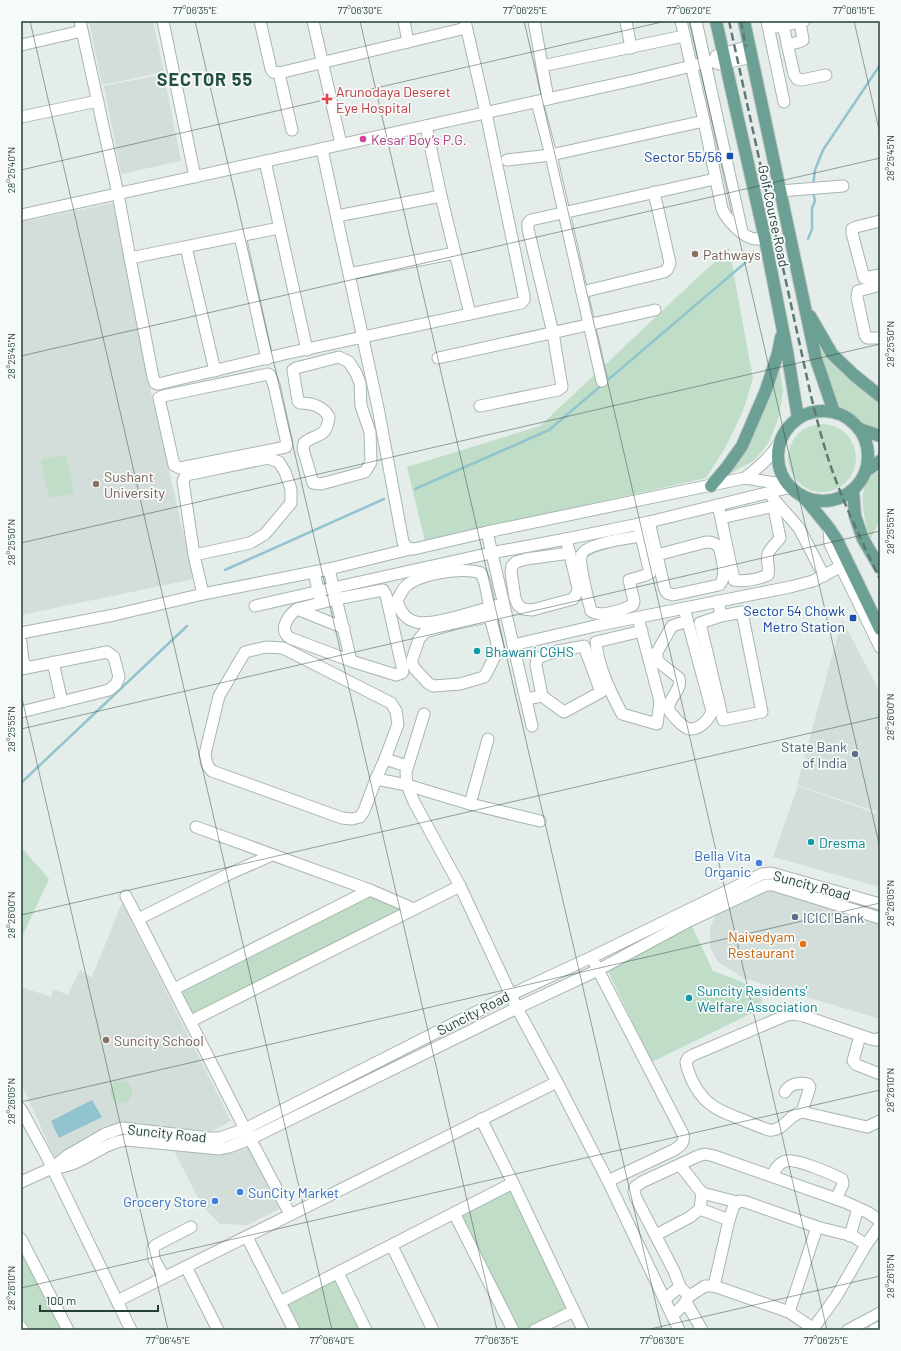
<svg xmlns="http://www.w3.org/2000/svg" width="901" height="1351" viewBox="0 0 901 1351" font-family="Barlow,sans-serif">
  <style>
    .built { fill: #d3ddd9 }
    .green { fill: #c0ddc8 }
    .water { fill: #91c4cf }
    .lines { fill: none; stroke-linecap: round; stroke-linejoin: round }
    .stream { stroke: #91c4cf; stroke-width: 2.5 }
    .minor-casing { stroke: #a8b5b1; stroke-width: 13 }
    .major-casing { stroke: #c2c9c7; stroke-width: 14 }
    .minor { stroke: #fff; stroke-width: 11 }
    .major { stroke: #6ca094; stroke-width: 12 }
    .rail { stroke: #607a73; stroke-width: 2.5; stroke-dasharray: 8 4; stroke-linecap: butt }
    .ticks { fill: none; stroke: #253e38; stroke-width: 1; stroke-opacity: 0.45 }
    .health-dot { fill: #e0444e; stroke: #f6faf8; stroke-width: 1.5 }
    .hotel-dot { fill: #d1479c; stroke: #f6faf8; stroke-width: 1.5 }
    .transit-dot { fill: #1a4fb4; stroke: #f6faf8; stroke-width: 1.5 }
    .education-dot { fill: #8d6e63; stroke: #f6faf8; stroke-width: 1.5 }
    .culture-dot { fill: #0f9aa8; stroke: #f6faf8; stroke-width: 1.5 }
    .service-dot { fill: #5c6f8a; stroke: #f6faf8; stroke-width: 1.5 }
    .shop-dot { fill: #3f7fe0; stroke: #f6faf8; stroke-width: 1.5 }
    .food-dot { fill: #e8710a; stroke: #f6faf8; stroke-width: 1.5 }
    .labels { text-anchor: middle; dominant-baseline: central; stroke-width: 3.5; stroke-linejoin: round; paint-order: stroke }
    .health-label { font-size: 14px; fill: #be3a42; stroke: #f6faf8; text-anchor: start }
    .hotel-label { font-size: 14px; fill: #b23c85; stroke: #f6faf8; text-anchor: start }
    .transit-label { font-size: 14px; fill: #164399; stroke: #f6faf8; text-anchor: end }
    .street-label { font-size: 14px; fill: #253e38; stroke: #f6faf8 }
    .education-label { font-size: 14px; fill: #785e54; stroke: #f6faf8; text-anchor: start }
    .culture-label { font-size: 14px; fill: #0d838f; stroke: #f6faf8; text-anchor: start }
    .service-label { font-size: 14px; fill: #4e5e75; stroke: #f6faf8; text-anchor: end }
    .shop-label { font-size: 14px; fill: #366cbe; stroke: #f6faf8; text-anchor: end }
    .food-label { font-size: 14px; fill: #c56008; stroke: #f6faf8; text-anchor: end }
    .district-label { font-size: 18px; font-weight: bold; letter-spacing: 1px; fill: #225045; stroke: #f6faf8 }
    .neatline { fill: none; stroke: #253e38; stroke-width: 1.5 }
    .ticks-label { font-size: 10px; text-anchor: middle; fill: #253e38 }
  </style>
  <rect width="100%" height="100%" fill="#e5edea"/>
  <g class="built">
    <path d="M 89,21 L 153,21 L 164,72 L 102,85 Z"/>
    <path d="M 164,74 L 181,161 L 121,174 L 104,86 Z"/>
    <path d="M 113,203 L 150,388 L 194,579 L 21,615 L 21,222 Z"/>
    <path d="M 842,620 L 880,692 L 880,813 L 797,785 Z"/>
    <path d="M 798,786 L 880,815 L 880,887 L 773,857 Z"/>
    <path d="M 771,891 L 880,923 L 880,1019 L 743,978 L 718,962 L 710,948 L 710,928 L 717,912 L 754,893 Z"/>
    <path d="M 122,903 L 231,1121 L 211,1132 L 121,1124 L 55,1158 L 21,1083 L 21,987 L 51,997 L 53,989 L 68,995 L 80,970 L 92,977 Z"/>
    <path d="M 248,1148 L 280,1209 L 247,1225 L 220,1224 L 202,1206 L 174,1151 L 225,1154 Z"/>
  </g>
  <g class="green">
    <path d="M 729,248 L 753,378 L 743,411 L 725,448 L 706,478 L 425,541 L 407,467 L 540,426 Z"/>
    <path d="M 816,344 L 863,390 L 880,403 L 880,432 L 865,426 L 835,403 Z"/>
    <path d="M 779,365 L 783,391 L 779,417 L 769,442 L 755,460 L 729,474 Z"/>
    <circle cx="822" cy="458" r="34"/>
    <path d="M 66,455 L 74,493 L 49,498 L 41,460 Z"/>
    <path d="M 880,470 L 880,520 L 870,540 C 866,524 857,496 868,480 C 871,476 876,473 880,470 Z"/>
    <path d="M 21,847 L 49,879 L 21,939 Z"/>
    <path d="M 370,895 L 404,910 L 192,1017 L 179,990 Z"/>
    <path d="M 692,926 L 713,971 C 732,978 750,982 762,1000 L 760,1009 L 652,1062 L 607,969 Z"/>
    <circle cx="121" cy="1092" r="11"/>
    <path d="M 512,1188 L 569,1308 L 526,1330 L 517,1330 L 459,1215 Z"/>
    <path d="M 26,1256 L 63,1330 L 29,1330 L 21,1315 L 21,1258 Z"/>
    <path d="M 336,1278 L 362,1330 L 298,1330 L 285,1305 Z"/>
  </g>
  <path class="water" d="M 92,1100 L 102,1117 L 59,1138 L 51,1121 Z"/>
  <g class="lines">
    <g class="stream">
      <path d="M 813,186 L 815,170 L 823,150 L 880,65"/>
      <path d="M 808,239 L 812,229 L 812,208 L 815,201 L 813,191"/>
      <path d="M 415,489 L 549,430 L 752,257"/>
      <path d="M 225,570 L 384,499"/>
      <path d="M 21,783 L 187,626"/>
    </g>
    <defs>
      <g id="minor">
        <path d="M 80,21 L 118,194 L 130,258 L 153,377 L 155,383 L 158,384 L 284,354 L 521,303 L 524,300 L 524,296 L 486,113 L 465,21"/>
        <path d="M 163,21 L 195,177"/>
        <path d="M 260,21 L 271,69 L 273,72 L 279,73 L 466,28"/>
        <path d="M 313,21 L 341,144"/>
        <path d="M 404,21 L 408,42"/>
        <path d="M 534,21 L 548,99"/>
        <path d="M 626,21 L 631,48"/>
        <path d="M 681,21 L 704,121 L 722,209 C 727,220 742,237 755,239 C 758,239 762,239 765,239"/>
        <path d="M 696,21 L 742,232"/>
        <path d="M 767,21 L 784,102"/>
        <path d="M 783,25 L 794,74 L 797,79 L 802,80 L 826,75"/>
        <path d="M 776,27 L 804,21"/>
        <path d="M 21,45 L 82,31"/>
        <path d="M 787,45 L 799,42 L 803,40 L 800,22"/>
        <path d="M 716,56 L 749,46"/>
        <path d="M 542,66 L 684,36"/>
        <path d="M 279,73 L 292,130"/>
        <path d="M 537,102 L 551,155 L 602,381"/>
        <path d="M 21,117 L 98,101"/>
        <path d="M 426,126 L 441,196 L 470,314"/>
        <path d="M 322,149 L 378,408 L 403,542 L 407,548 L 414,549 L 487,532 L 745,478 C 759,467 771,457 780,442"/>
        <path d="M 507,160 L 551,155 L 704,121"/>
        <path d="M 265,161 L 307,350"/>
        <path d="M 780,191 L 843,186"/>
        <path d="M 21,215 L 634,80 L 712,61 L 719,64 L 752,57"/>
        <path d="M 337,216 L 441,196"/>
        <path d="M 880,221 L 856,227 L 852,229 L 852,233 L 864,278 L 880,275"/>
        <path d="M 240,236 L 267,359"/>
        <path d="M 186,247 L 215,371"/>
        <path d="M 130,258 L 279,228"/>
        <path d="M 349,274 L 455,253"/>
        <path d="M 880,285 L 858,291 L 857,297 L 865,335 L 867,338 L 880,338"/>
        <path d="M 582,292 L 664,272 L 667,270 L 670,263 L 654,192"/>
        <path d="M 339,357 L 349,362 L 356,373 L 360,383 L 361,406 L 370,432 L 371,462 L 365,472 L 321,484 L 313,483 L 303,449 L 304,443 C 317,432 326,440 329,417 C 323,406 312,403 300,403 L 298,401 L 293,370 L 296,368 Z"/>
        <path d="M 438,358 L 655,310"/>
        <path d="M 268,374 L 270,375 L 274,385 L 287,444 L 286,447 L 180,468 L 174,465 L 159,398 L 163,396 Z"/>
        <path d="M 480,406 L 558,390 L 562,387 L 553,333 L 528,229 L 528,223 L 531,220 L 715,179"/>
        <path d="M 745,478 L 788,485"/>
        <path d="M 772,497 L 799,528 L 824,576"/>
        <path d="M 718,505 L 733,575 L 734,580 C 745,582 758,579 768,575 C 770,568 766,561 768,554 C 769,549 777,543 780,538 L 774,508 L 770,507 L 721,518"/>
        <path d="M 649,522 L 665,590 L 667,593 L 673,595 L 719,585 C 721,583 723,580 723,577 C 725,572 721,550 718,546 C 715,543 710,542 706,542 L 657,555"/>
        <path d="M 638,524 L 650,573 L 646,575 L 629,580 L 634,601 L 633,605 C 623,610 600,618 591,611 C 588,600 579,564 581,556 C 583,544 629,538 641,536"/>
        <path d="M 829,528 L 830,544 L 880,647"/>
        <path d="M 487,532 L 532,726"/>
        <path d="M 566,539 L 578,588 L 577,593 L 573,599 L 532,610 L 523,609 L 518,605 L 515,598 L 511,572 L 512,566 L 516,562 L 526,559 L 570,553"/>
        <path d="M 194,555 L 250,543 L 265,534 L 291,503 L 291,489 L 285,472 L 279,462 L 268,458 L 186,475 L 183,481 L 194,555 L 203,594"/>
        <path d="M 329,569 C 336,600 344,630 351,661 L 396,675 L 402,673 L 403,671 L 386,595 L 383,590 L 336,599 L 297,609 C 288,616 278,630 290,638 L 351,661"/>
        <path d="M 314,572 L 320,599"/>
        <path d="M 718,601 L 721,616 L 742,612 L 762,712 L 723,720 L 700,623 L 721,616"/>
        <path d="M 255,606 L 333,588 L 491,553 L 566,539 L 649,522 L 791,487"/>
        <path d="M 490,608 L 485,583 L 481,573 C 464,567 419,573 405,587 C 402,590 400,596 397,600 C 405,632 432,623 456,617 C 469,613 482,610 495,606 L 503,604"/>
        <path d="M 684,608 L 712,711 C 709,720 699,730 689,729 C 684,728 680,723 676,719 C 674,716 670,713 669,710 C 666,700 683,690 679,678 L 660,663 L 657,660 L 657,652 L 672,626 L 687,621"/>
        <path d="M 297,609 L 344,628"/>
        <path d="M 490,617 L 498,647 L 497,652 L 486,674 L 484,677 L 460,684 L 433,686 L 428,683 L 415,669 L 412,664 L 412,660 L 419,639 L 425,632 L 454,624 L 505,613"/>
        <path d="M 638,618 L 660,701 L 657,724 L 622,714 C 610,691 598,667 596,642 L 642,631"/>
        <path d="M 21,633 L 114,615 L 203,594 L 329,569 L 410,549"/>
        <path d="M 21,642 L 23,661 L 27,667"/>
        <path d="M 513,645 L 595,626 L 790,587 L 813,581 L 840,567"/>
        <path d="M 266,647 L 283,648 L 391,703 L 396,711 L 398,724 L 385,759 L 376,779 L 364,811 L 360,817 L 352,819 L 342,818 L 212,771 L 207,765 L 205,754 L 219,696 L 245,652 Z"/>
        <path d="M 53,662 L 62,702"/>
        <path d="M 21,669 L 107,652 L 114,657 L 119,677 L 116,684 L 109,690 L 21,712"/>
        <path d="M 526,699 L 542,696 L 564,712 L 601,692 L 584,646 C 571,649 547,651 537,659 L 536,665 L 542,696"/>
        <path d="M 424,714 L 406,772 L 407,785 L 414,802 L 460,886 L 517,1008 L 557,1082 L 608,1181 L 679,1330"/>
        <path d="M 385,759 L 407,766"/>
        <path d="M 376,779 L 407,785 L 470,804 L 540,821"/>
        <path d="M 470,804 L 488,739"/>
        <path d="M 196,827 L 370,890 L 414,909"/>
        <path d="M 126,896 L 245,1129 L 290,1214"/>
        <path d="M 880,904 L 771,873 L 762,874 L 592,957 L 510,995 L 245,1129 L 220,1138 L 209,1138 L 122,1128 L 105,1134 L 67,1156 L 52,1168 C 83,1167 98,1144 126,1140 L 220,1149 L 229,1147 L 250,1139 L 517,1008 L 598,970 L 689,921 L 766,885 L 773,885 L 880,918"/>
        <path d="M 138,919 L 229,874 L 272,855"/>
        <path d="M 595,964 L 683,1134 C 685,1143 681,1145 674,1150 L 608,1181"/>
        <path d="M 174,989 L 370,890"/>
        <path d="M 191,1021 L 460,886"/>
        <path d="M 860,1036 L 853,1061 L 857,1065 L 880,1074"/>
        <path d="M 880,1038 L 877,1040 L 871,1039 L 804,1016 L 794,1014 L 787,1015 L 693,1055 L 688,1058 L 686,1062 C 689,1078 699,1097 713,1106 C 721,1112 731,1115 741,1119 C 750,1123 760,1127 769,1130 C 783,1132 789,1114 802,1112 L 867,1127 L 880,1121"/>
        <path d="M 785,1092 C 789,1084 799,1082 808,1084 L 810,1087 L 802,1112"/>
        <path d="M 21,1109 L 47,1157 L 131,1330"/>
        <path d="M 481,1119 L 513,1183 L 583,1330"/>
        <path d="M 680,1165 L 702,1193 L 700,1209"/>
        <path d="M 772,1176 C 775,1170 778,1163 786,1161 C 796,1158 832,1174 842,1179 L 843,1184 L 836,1199"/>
        <path d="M 21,1182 L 52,1168"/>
        <path d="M 702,1193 L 737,1202"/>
        <path d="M 454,1213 L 513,1330"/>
        <path d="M 656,1235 L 690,1217 L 700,1209 L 729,1220 L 734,1205 L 740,1201 L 746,1202 L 817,1227 L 853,1236 L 866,1245"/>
        <path d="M 850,1236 L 858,1208"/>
        <path d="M 247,1237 L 294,1330"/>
        <path d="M 21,1239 L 68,1330"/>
        <path d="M 392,1246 L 433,1330"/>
        <path d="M 186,1267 L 218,1330"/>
        <path d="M 338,1273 L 366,1330"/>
        <path d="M 164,1277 L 154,1259 L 153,1248 L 156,1245 L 191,1227"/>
        <path d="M 714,1286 L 729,1220"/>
        <path d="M 681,1289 L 674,1271 L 636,1198 L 634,1192 L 635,1187 L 642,1182 L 698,1156 L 705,1154 L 714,1156 L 845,1202 L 869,1213 L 880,1221"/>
        <path d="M 688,1297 L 705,1286 L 714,1286 L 789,1312 L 814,1329"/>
        <path d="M 665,1299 L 677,1289 L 682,1289 L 688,1295 C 688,1303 679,1309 673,1315"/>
        <path d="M 117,1301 L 557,1082"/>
        <path d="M 280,1302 L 513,1183"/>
        <path d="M 686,1302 L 702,1330"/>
        <path d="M 789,1312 L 817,1227"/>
        <path d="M 21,1327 L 23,1330"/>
        <path d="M 535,1330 L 574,1311"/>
        <path d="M 812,1330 L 836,1297 L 866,1245 L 880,1225"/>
        <path d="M 848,1330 L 880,1313"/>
        <path d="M 874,1330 L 880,1327"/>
      </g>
      <g id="major">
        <path d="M 716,21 L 765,239 L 787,351 L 798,418"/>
        <path d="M 744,21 L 816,359 L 834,412"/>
        <path d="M 810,316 L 832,354 L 854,375 L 880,396"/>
        <circle cx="823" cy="456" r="45"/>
        <path d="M 860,429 L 880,436"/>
        <path d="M 866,471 L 880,461"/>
        <path d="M 711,486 L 727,467 L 742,446 L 766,390 L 778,353 L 781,337"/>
        <path d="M 853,490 L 855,516 L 863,539 L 880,568"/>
        <path d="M 803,496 L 829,528 L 837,540 L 880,629"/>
      </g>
    </defs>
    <use href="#minor" class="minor-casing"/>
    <use href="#major" class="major-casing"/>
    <use href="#minor" class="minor"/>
    <use href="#major" class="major"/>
    <g class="rail">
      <path d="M 729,21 L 811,396 C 818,424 825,452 835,478 C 848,513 864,546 880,579"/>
      <path d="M 741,21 L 746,47"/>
    </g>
  </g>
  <path class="ticks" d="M 30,21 L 332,1330M 195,21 L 497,1330M 360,21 L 662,1330M 524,21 L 827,1330M 689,21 L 880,848M 854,21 L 880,134M 21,170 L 666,21M 21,356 L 880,158M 21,543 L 880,344M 21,694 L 168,1330M 21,729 L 880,531M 21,915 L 880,717M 21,1102 L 880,903M 21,1288 L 880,1090M 646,1330 L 880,1276"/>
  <path class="health-dot" d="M325 93h4v4h4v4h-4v4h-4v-4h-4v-4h4z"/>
  <circle class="hotel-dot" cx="363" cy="139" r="4"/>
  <g class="transit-dot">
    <rect x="726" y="152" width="8" height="8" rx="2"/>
    <rect x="849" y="614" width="8" height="8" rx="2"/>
  </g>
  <g class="education-dot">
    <circle cx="695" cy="254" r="4"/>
    <circle cx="96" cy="484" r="4"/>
    <circle cx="106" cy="1040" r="4"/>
  </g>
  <g class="culture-dot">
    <circle cx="477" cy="651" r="4"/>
    <circle cx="811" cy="842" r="4"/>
    <circle cx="689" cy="998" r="4"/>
  </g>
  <g class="service-dot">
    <circle cx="855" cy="754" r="4"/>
    <circle cx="795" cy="917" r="4"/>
  </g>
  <g class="shop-dot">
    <circle cx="759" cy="863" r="4"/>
    <circle cx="240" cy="1192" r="4"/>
    <circle cx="215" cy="1201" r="4"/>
  </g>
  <circle class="food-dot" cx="803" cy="944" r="4"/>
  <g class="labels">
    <g class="health-label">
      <text x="336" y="91">Arunodaya Deseret<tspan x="336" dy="16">Eye Hospital</tspan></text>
    </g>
    <g class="hotel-label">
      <text x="371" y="139">Kesar Boy’s P.G.</text>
    </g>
    <g class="transit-label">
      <text x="722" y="156">Sector 55/56</text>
      <text x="845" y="610">Sector 54 Chowk<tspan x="845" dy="16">Metro Station</tspan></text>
    </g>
    <g class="street-label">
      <text transform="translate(774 216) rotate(78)">Golf Course Road</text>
      <text transform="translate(812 885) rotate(15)">Suncity Road</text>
      <text transform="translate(473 1013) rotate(-27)">Suncity Road</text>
      <text transform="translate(167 1133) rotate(6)">Suncity Road</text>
    </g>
    <g class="education-label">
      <text x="703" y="254">Pathways</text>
      <text x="104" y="476">Sushant<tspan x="104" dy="16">University</tspan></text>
      <text x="114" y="1040">Suncity School</text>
    </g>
    <g class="culture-label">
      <text x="485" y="651">Bhawani CGHS</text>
      <text x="819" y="842">Dresma</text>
      <text x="697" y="990">Suncity Residents'<tspan x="697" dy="16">Welfare Association</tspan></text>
    </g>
    <g class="service-label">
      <text x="847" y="746">State Bank<tspan x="847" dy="16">of India</tspan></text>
      <text x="803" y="917" text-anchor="start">ICICI Bank</text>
    </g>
    <g class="shop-label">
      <text x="751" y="855">Bella Vita<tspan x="751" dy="16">Organic</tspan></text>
      <text x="248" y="1192" text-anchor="start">SunCity Market</text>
      <text x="207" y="1201">Grocery Store</text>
    </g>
    <g class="food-label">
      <text x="795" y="936">Naivedyam<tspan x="795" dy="16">Restaurant</tspan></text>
    </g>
    <g class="district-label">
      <text x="205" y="79">SECTOR 55</text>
    </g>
  </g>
  <rect width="901" height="1351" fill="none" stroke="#f6faf8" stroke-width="44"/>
  <path d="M40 1305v6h118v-6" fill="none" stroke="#253e38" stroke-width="2"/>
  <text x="46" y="1305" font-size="12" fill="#253e38" stroke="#f6faf8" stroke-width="3" paint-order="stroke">100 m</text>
  <rect x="22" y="22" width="857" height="1307" class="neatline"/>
  <g class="ticks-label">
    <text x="195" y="14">77°06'35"E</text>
    <text x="360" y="14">77°06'30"E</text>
    <text x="525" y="14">77°06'25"E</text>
    <text x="689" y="14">77°06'20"E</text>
    <text x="854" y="14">77°06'15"E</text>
    <text transform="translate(890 158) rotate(-90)" y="4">28°25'45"N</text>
    <text transform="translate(11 170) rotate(-90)" y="4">28°25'40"N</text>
    <text transform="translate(890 344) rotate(-90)" y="4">28°25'50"N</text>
    <text transform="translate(11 356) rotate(-90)" y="4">28°25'45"N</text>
    <text transform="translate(890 531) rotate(-90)" y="4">28°25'55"N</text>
    <text transform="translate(11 542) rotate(-90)" y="4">28°25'50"N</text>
    <text transform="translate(890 717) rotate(-90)" y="4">28°26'00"N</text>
    <text transform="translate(11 729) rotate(-90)" y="4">28°25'55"N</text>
    <text transform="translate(890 903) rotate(-90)" y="4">28°26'05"N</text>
    <text transform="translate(11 915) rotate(-90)" y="4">28°26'00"N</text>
    <text transform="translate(890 1090) rotate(-90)" y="4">28°26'10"N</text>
    <text transform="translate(11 1101) rotate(-90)" y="4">28°26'05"N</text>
    <text transform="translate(890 1276) rotate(-90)" y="4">28°26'15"N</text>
    <text transform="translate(11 1288) rotate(-90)" y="4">28°26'10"N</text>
    <text x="168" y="1344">77°06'45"E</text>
    <text x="332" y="1344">77°06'40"E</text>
    <text x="497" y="1344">77°06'35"E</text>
    <text x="662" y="1344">77°06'30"E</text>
    <text x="826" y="1344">77°06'25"E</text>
  </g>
</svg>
